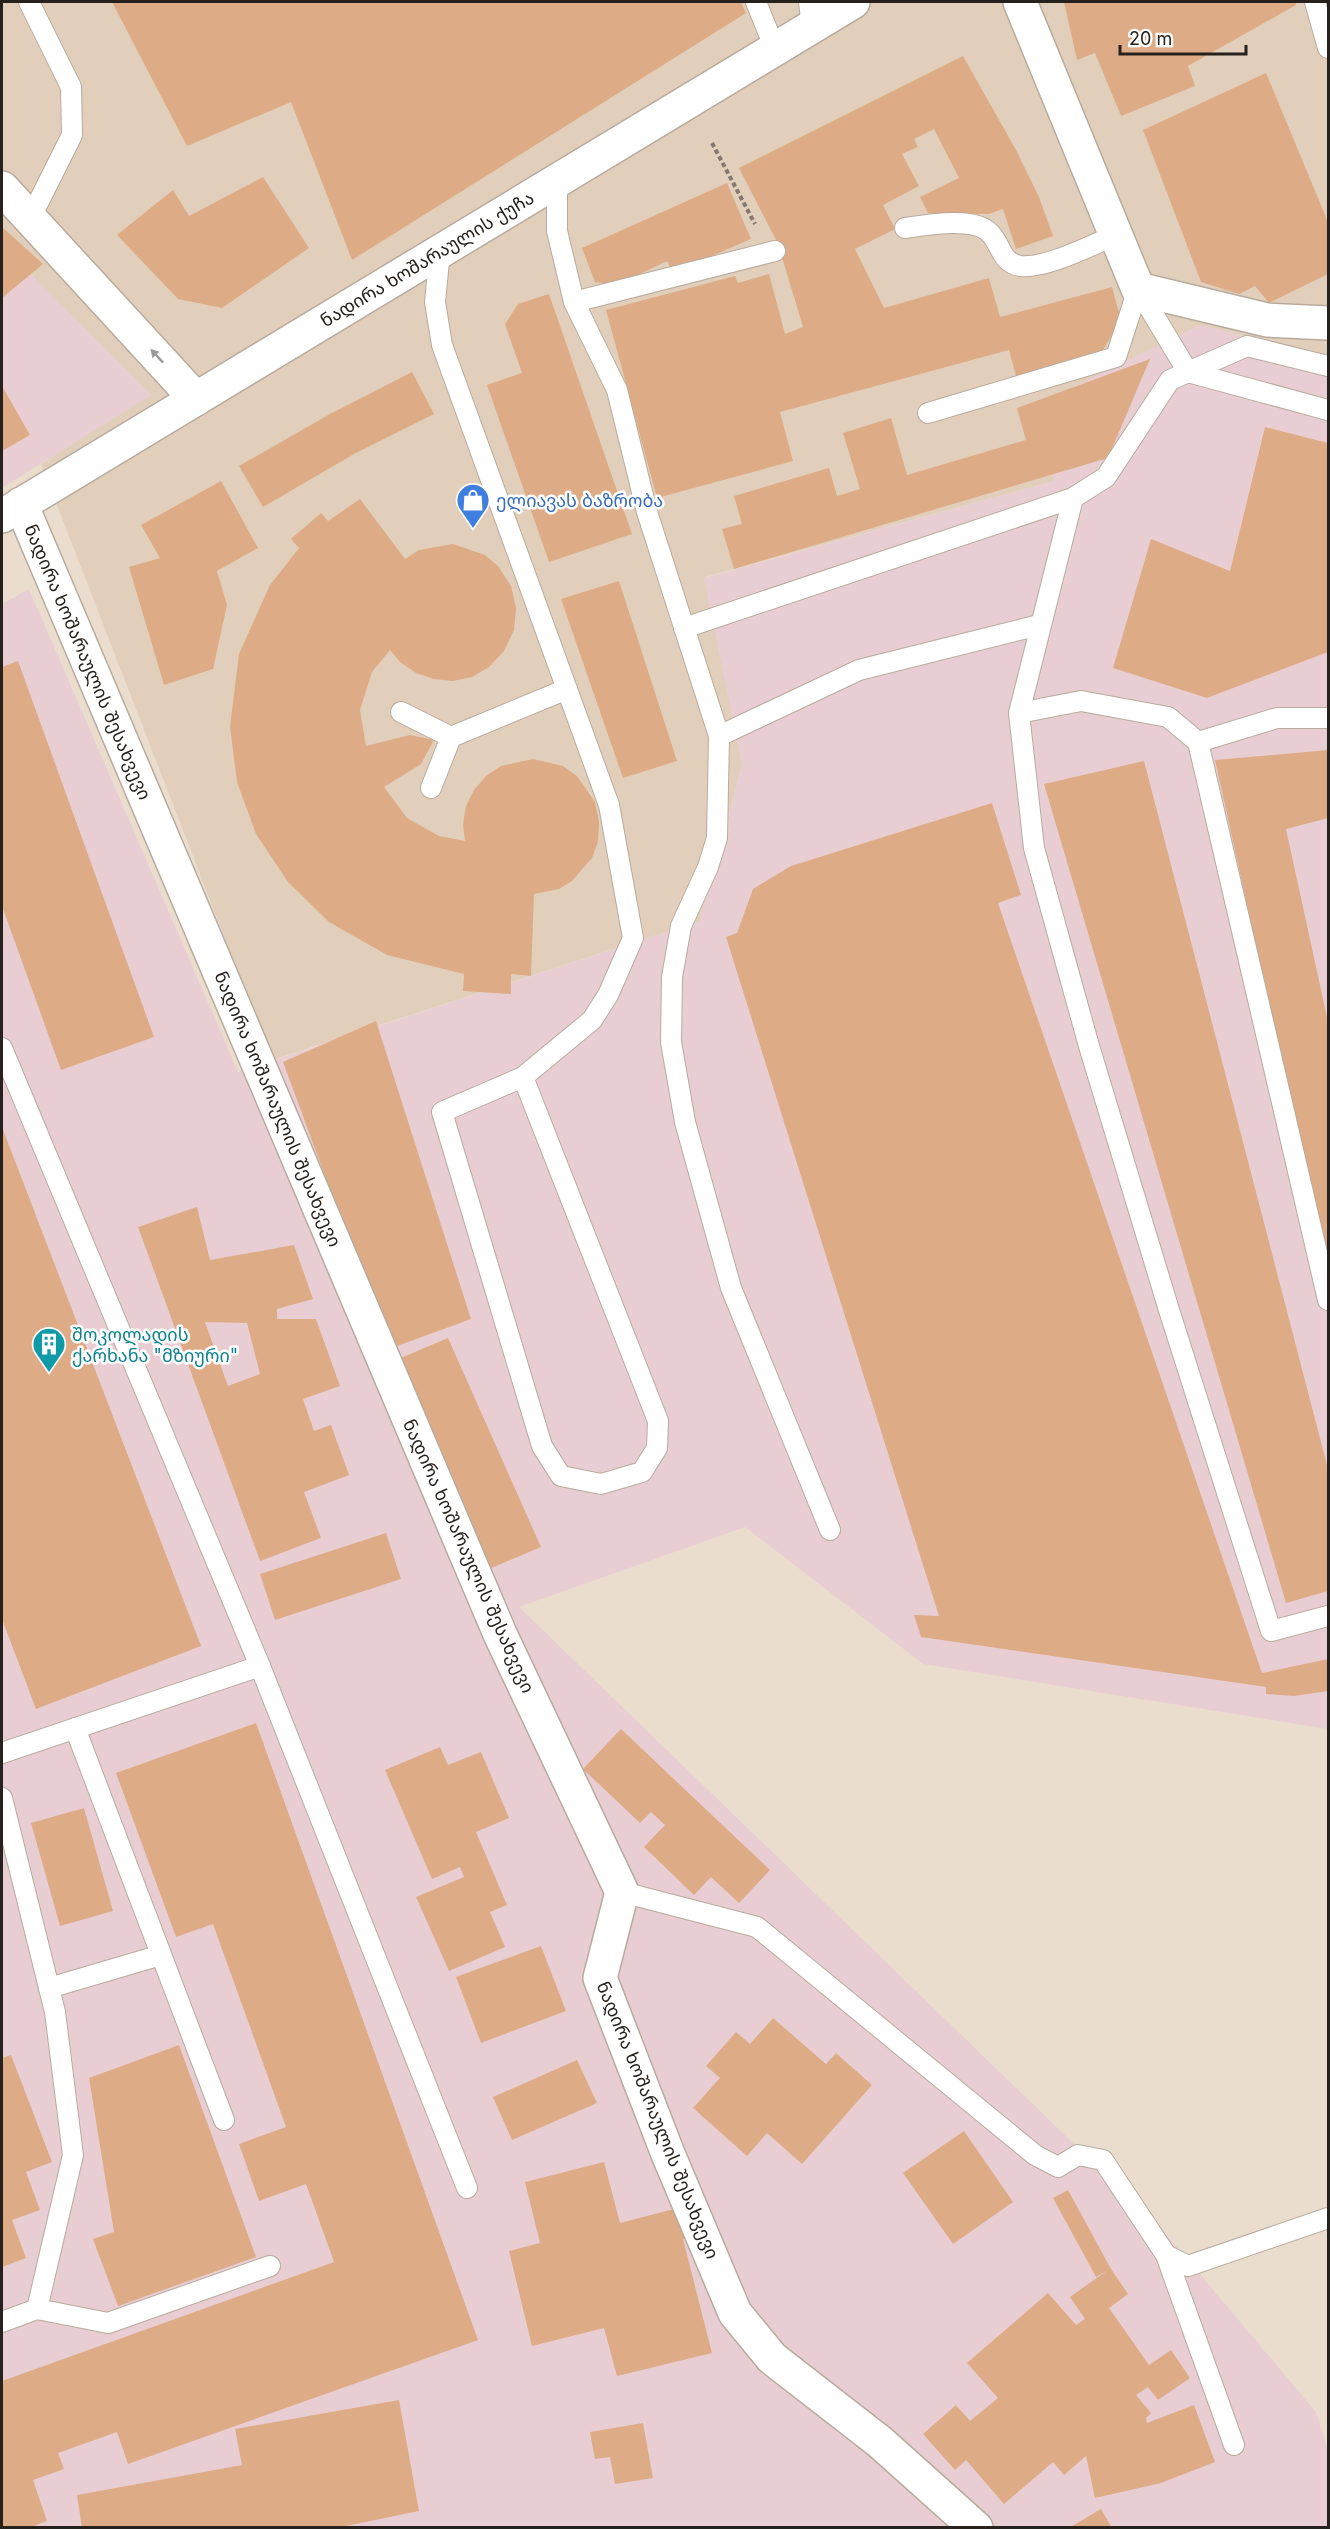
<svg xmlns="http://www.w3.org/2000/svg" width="1330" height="2529" viewBox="0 0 1330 2529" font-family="Inter,'Noto Sans Georgian',sans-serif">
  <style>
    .built { fill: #e2cfbb }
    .industrial { fill: #e8ced3 }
    .building { fill: #ddac86; fill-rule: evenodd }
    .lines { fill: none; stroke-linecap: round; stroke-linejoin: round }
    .service-casing { stroke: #b8ab9d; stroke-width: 22 }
    .minor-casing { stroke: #b8ab9d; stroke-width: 36 }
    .tertiary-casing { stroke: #b8ab9d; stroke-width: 36 }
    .path { stroke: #82786f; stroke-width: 4; stroke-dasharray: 4.5 3; stroke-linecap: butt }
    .service { stroke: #fff; stroke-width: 20 }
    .minor { stroke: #fff; stroke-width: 33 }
    .tertiary { stroke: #fff; stroke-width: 33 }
    .oneway { fill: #9d9b99 }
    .labels { text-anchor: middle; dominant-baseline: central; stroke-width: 5; stroke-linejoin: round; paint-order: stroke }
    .street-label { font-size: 18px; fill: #26211c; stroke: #fff }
    .shop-label { font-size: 18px; fill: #366cbe; stroke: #fff; text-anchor: start }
    .culture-label { font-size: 18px; fill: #0d838f; stroke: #fff; text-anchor: start }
  </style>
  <rect width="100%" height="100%" fill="#ebddce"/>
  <path class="built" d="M 2,2 L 1328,2 L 1328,357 L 1054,481 L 705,577 L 742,765 L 700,921 L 272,1060 L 41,464 L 150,394 L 2,245 Z"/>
  <g class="industrial">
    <path d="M 2,245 L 151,395 L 2,488 Z"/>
    <path d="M 1200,325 L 1328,357 L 1328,1729 L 923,1664 L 745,1527 L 519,1607 L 1162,2229 L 1316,2412 L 1328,2450 L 1328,2527 L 2,2528 L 2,604 L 29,589 L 238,1072 L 700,921 L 742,765 L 704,578 L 1054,481 L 1034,406 Z"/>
  </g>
  <g class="building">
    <path d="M 112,2 L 741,2 L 746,13 L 352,260 L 291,102 L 187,146 Z"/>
    <path d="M 1064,2 L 1295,2 L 1296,5 L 1188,66 L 1195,86 L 1121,116 L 1095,53 L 1077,60 Z"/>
    <path d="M 963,56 L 1016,150 L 1039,197 L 1053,236 L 1016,249 L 1003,209 L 989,214 L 928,213 L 920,197 L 959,178 L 934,129 L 914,139 L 918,147 L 902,154 L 919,186 L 883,205 L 895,229 L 855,249 L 884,308 L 989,278 L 1000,317 L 1112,287 L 1121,320 L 1098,358 L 1017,380 L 1009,350 L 780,412 L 793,461 L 657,498 L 606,310 L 735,276 L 738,283 L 769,274 L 785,334 L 803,327 L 778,244 L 739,168 Z"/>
    <path d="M 1266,73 L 1328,222 L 1328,274 L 1269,303 L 1255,286 L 1239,294 L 1201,282 L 1143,130 Z"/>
    <path d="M 263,177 L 309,248 L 222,308 L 178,299 L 117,235 L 173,190 L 189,216 Z"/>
    <path d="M 727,183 L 751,239 L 673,273 L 667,261 L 617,285 L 595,282 L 582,248 Z"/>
    <path d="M 2,227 L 43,264 L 2,298 Z"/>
    <path d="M 549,294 L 632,534 L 549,562 L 487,385 L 522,373 L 505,324 L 518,304 Z"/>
    <path d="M 1150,359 L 1108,458 L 734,569 L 722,529 L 742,524 L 734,496 L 829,468 L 837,496 L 860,489 L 843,433 L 891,418 L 907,475 L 1026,440 L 1017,408 Z"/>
    <path d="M 412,372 L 434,414 L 354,454 L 263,507 L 239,466 L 330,414 Z"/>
    <path d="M 2,386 L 30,435 L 2,451 Z"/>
    <path d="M 1265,427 L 1328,443 L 1328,652 L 1207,698 L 1113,668 L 1151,539 L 1230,571 Z"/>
    <path d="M 221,481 L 258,548 L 217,571 L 227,605 L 213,669 L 164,685 L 129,567 L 160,558 L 141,525 Z"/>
    <path d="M 360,499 L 405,559 L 419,550 L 453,544 L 485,555 L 498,566 L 511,586 L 516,608 L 514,630 L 504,651 L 489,667 L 472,677 L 453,681 L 434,679 L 416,673 L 400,662 L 390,650 L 372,672 L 360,710 L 366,746 L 410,735 L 434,740 L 421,764 L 384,787 L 407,818 L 439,836 L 465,841 L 463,824 L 466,806 L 474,790 L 486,776 L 501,766 L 533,759 L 563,766 L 577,776 L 595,802 L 599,822 L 598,842 L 592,858 L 572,881 L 559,889 L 534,894 L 531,976 L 511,974 L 511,994 L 463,991 L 464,974 L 387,955 L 329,922 L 288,882 L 256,834 L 237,782 L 230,727 L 239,654 L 270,585 L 299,548 L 291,539 L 321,513 L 328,521 Z"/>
    <path d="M 619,581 L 677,761 L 623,778 L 561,599 Z"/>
    <path d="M 18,661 L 154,1037 L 61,1070 L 2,906 L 2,667 Z"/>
    <path d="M 1328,750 L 1328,818 L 1286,829 L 1328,1022 L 1328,1271 L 1215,760 Z"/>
    <path d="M 1144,761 L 1328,1469 L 1328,1591 L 1286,1603 L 1044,784 Z"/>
    <path d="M 992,803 L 1021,895 L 998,903 L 1262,1673 L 1328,1659 L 1328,1691 L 1294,1696 L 1266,1694 L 1266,1687 L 921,1637 L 914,1615 L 939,1616 L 726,937 L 737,933 L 753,889 L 791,866 Z"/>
    <path d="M 376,1021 L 471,1319 L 389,1349 L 283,1062 Z"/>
    <path d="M 2,1127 L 201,1646 L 36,1709 L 2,1619 Z"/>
    <path d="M 197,1207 L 210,1260 L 294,1245 L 313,1299 L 277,1309 L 277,1319 L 316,1319 L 340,1386 L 303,1399 L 314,1431 L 331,1425 L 349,1475 L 304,1492 L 321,1538 L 260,1561 L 138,1227 ZM 205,1322 L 247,1323 L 260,1374 L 228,1386 Z"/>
    <path d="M 448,1338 L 541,1547 L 489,1569 L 396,1360 Z"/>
    <path d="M 386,1533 L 401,1579 L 275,1620 L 260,1574 Z"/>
    <path d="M 256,1723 L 478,2340 L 128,2464 L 117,2432 L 58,2453 L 64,2469 L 33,2480 L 47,2521 L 29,2528 L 2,2528 L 2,2381 L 334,2262 L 306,2184 L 259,2201 L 239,2144 L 286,2127 L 213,1924 L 176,1937 L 116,1773 Z"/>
    <path d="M 621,1729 L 770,1870 L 739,1903 L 711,1877 L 694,1895 L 644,1847 L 665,1825 L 651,1812 L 640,1823 L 583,1769 Z"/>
    <path d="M 440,1747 L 448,1765 L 481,1752 L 509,1818 L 476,1832 L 507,1905 L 490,1912 L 505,1947 L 449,1971 L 416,1897 L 464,1877 L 460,1867 L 432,1879 L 385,1770 Z"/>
    <path d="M 84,1808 L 113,1911 L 60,1926 L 31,1823 Z"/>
    <path d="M 541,1946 L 566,2011 L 481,2043 L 456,1977 Z"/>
    <path d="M 773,2018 L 826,2064 L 836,2053 L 872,2085 L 802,2164 L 767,2133 L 747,2156 L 693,2108 L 720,2078 L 706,2066 L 736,2032 L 750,2044 Z"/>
    <path d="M 179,2045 L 256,2257 L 118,2306 L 93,2239 L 114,2232 L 89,2078 Z"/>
    <path d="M 11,2055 L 52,2162 L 26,2172 L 40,2210 L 12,2220 L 26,2258 L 2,2267 L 2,2058 Z"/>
    <path d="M 577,2060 L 597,2103 L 512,2140 L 493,2097 Z"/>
    <path d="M 964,2131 L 1013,2202 L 953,2244 L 903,2173 Z"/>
    <path d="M 604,2162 L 620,2223 L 682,2207 L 690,2238 L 683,2239 L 712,2353 L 617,2376 L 604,2328 L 532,2346 L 509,2251 L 540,2243 L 525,2182 Z"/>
    <path d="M 1068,2190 L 1111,2269 L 1128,2294 L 1109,2308 L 1149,2365 L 1171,2350 L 1190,2378 L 1158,2400 L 1148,2387 L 1136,2395 L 1151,2413 L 1146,2418 L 1147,2423 L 1194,2405 L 1215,2462 L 1161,2483 L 1095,2498 L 1086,2456 L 1064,2475 L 1053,2462 L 1004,2504 L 966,2460 L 955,2470 L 923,2434 L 956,2405 L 970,2421 L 998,2398 L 967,2363 L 1048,2293 L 1076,2325 L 1085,2319 L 1070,2297 L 1108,2270 L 1096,2277 L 1053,2198 Z"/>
    <path d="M 399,2400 L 419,2511 L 336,2528 L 82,2528 L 77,2495 L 242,2465 L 235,2429 Z"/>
    <path d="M 643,2423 L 653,2478 L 615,2484 L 610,2457 L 595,2459 L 590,2432 Z"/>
    <path d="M 1101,2509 L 1112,2528 L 1069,2528 Z"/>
  </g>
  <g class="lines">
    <defs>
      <g id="service">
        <path d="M 29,2 L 71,87 L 72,135 L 30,219"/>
        <path d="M 756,2 L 775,49"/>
        <path d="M 809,2 L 812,27"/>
        <path d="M 1315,2 L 1328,48"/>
        <path d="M 557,181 L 557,231 L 574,302 L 617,390 L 647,512 L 719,736 L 717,838 L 708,867 L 681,926 L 672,977 L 671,1042 L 685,1122 L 731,1288 L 830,1530"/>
        <path d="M 905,228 C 926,225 974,216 990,233 C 1001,244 1001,263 1020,266 C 1046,269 1091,245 1116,235"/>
        <path d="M 440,251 L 435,302 L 442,345 L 609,805 L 633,938 L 608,995 L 592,1020 L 523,1077 L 442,1112 L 542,1446 L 561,1476 L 601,1484 L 642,1472 L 657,1448 L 658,1421 L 523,1077"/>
        <path d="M 574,302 L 775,251"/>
        <path d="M 1328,366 L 1247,346 L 1170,380 L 1106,477 L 1073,498 L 1019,713 L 1034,848 L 1089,1046 L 1169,1310 L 1271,1631 L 1328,1616"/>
        <path d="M 928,413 L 1116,357 L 1138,289 L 1188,372 L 1328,410"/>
        <path d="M 684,628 L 1073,498"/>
        <path d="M 401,712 L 451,737"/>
        <path d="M 1019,713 L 1081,701 L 1168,717 L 1198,742 L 1328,1300"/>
        <path d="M 719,736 L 859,670 L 1039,625"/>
        <path d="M 1198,742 L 1277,718 L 1328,718"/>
        <path d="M 431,788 L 451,737 L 567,689"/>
        <path d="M 2,1048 L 260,1666 L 467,2188"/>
        <path d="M 75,1728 L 224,2120"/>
        <path d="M 2,1753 L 260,1666"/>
        <path d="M 2,1798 L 55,2012 L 73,2155 L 37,2309 L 2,2322"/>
        <path d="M 622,1892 L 757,1927 L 1035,2155 L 1058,2167 L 1078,2155 L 1103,2160 L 1166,2255 L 1188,2266 L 1328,2218"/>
        <path d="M 49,1988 L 161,1955"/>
        <path d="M 1166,2255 L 1234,2445"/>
        <path d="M 37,2309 L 108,2323 L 270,2266"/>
      </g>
      <g id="minor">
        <path d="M 1020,2 L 1138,289 L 1267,320 L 1328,323"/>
        <path d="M 2,188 L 196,399"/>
        <path d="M 21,504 L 500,1634 L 622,1892 L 600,1978 L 668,2154 L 735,2313 L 772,2358 L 880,2442 L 976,2528"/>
      </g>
      <path id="tertiary" d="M 2,516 L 853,2"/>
    </defs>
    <use href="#service" class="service-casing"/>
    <use href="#minor" class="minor-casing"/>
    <use href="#tertiary" class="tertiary-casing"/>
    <path class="path" d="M 712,143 L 755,224"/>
    <use href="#service" class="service"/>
    <use href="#minor" class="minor"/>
    <use href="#tertiary" class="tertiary"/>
  </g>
  <defs><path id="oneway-solid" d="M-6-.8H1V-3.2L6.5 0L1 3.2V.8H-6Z" transform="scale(1.5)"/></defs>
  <use class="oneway" href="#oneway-solid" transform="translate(157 356) rotate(-133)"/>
  <defs>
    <symbol id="shop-pin" viewBox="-11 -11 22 30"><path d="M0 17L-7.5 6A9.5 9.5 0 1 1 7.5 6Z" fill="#3f7fe0" stroke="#fff"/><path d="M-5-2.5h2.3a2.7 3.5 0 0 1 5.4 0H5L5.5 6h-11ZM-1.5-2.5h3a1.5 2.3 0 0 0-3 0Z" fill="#fff"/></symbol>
    <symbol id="building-pin" viewBox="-11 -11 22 30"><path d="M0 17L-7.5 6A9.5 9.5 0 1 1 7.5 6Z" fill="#0f9aa8" stroke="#fff"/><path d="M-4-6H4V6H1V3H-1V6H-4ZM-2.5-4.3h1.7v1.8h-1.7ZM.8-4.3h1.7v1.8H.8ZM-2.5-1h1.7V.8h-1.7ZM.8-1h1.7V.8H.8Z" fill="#fff"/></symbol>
  </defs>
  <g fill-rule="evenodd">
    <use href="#shop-pin" x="454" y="481" width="38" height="52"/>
    <use href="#building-pin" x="30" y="1325" width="38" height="52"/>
  </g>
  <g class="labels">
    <g class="street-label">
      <text transform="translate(427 259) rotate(-31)">ნადირა ხოშარაულის ქუჩა</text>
      <text transform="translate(88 662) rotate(67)">ნადირა ხოშარაულის შესახვევი</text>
      <text transform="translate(278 1109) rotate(67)">ნადირა ხოშარაულის შესახვევი</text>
      <text transform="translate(469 1556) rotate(66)">ნადირა ხოშარაულის შესახვევი</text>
      <text transform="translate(658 2120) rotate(68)">ნადირა ხოშარაულის შესახვევი</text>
    </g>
    <g class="shop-label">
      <text x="496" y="500">ელიავას ბაზრობა</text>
    </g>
    <g class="culture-label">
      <text x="72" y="1334">შოკოლადის<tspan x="72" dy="21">ქარხანა "მზიური"</tspan></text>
    </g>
  </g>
  <rect width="1330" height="2529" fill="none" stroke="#26211c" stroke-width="6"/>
  <path d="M1120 45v9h126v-9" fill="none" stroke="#26211c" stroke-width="3"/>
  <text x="1129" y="45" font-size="18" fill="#26211c" stroke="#ffffff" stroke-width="4.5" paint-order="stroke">20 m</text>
</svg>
